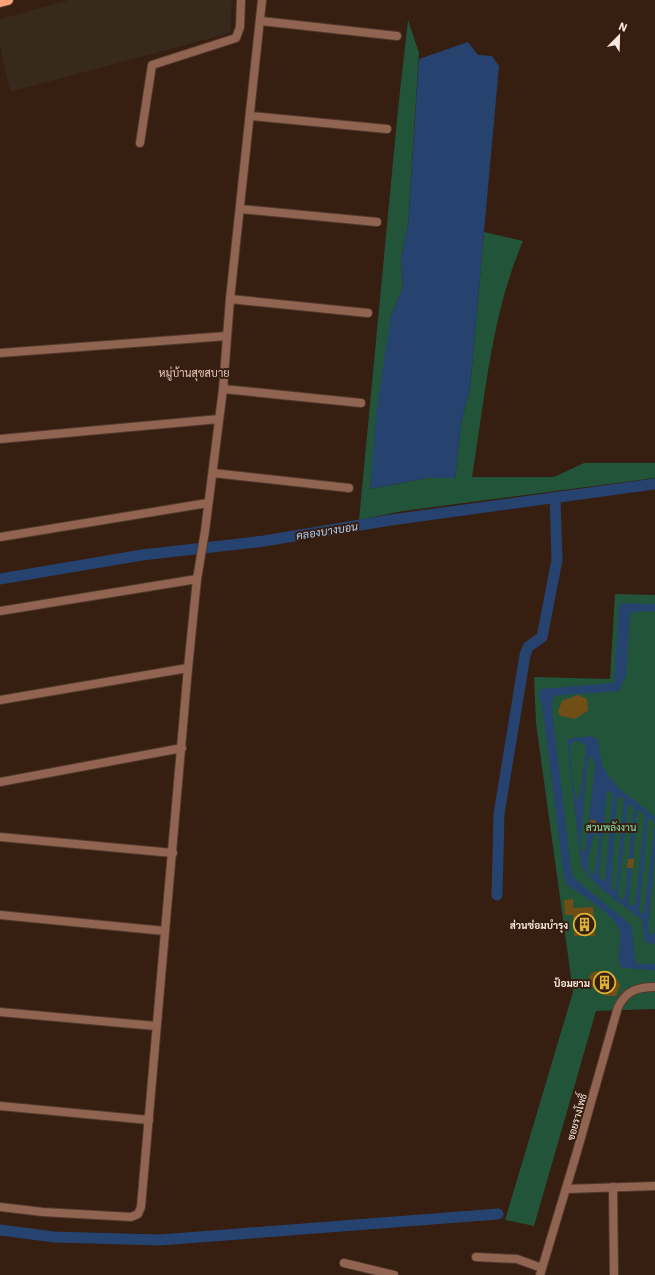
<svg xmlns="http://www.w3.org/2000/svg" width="655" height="1275" viewBox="0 0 655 1275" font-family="'IBM Plex Sans',Sarabun,sans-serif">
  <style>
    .industrial { fill: #37291c }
    .green { fill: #225439 }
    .water { fill: #26426e; fill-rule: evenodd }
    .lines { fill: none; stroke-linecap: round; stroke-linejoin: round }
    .canal { stroke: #26426e; stroke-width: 11 }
    .building { fill: #704e16 }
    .minor-casing { stroke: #513a2d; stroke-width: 10 }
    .tertiary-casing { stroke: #513a2d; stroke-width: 10 }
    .primary-casing { stroke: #513a2d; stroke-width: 12 }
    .minor { stroke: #916451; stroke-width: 8 }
    .tertiary { stroke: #916451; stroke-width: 8 }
    .primary { stroke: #fea27b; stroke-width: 10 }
    .labels { text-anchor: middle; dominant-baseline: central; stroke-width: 4; stroke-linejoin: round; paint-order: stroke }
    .park-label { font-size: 10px; fill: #88e2af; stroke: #361e10 }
    .poi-label { font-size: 10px; font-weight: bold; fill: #fae9e0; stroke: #361e10; text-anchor: end }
    .street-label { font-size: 10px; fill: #fae9e0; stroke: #361e10 }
    .neighbourhood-label { font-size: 11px; fill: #e5c4b3; stroke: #361e10 }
    .water-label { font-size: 11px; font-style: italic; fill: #afcbf6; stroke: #361e10 }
  </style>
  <rect width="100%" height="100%" fill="#361e10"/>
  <path class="industrial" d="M 69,0 L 232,0 L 230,33 L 10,92 L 0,45 L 0,19 Z"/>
  <g class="green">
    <path d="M 408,20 L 419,53 L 408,225 L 401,259 L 403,287 L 391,316 L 370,489 L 427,478 L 455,478 L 461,424 L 470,387 L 484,232 L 523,241 C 491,315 485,399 472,477 L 554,477 L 584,463 L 655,463 L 655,478 L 403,511 L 359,520 L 398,109 Z"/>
    <path d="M 615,594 L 655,595 L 655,1009 L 596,1011 L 534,1226 L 505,1220 L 573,992 L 536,723 L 534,677 L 610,679 Z"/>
  </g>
  <g class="water">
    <path d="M 468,42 L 478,55 L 492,56 L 499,66 L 470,387 L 461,424 L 455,478 L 427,478 L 370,489 L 377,407 L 391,316 L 403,287 L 401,259 L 408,225 L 419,59 Z"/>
    <path d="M 622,603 L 655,604 L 655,611 L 632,612 L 630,615 L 626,675 L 619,691 L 561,695 L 554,697 L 552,702 L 552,709 L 571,870 L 574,878 L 631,925 L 635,957 L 637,964 L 655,964 L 655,970 L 622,968 C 615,958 622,944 620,932 C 619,918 579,892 567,885 L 564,876 L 542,705 L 539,695 L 541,689 L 614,683 L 619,606 Z"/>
    <path d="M 591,736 L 598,740 L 602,765 L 608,775 L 617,787 L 655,817 L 655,824 L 652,818 L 648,819 L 639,912 L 641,914 L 644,911 L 655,825 L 655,855 L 648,925 L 650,935 L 654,934 L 655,928 L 655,944 L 645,942 L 642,920 C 621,903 593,887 581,864 L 567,739 ZM 576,740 L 585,744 L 586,752 L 579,800 C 572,795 571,756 570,745 ZM 592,756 L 595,766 L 585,852 L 581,849 L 581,841 L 586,774 L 589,757 ZM 610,791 L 613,793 L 605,882 L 600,878 L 599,873 L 607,792 ZM 617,796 L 622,797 L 624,800 L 616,886 L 615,890 L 612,890 L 611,884 ZM 628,804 L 634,807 L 625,896 L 623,901 L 618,896 ZM 637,810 L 642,811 L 645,816 L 635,905 L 631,906 L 629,904 L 629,899 ZM 595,833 L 598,834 L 600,838 L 595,871 L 594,875 L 591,875 C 584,866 591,844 595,833 Z"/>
  </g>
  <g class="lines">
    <g class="canal">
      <path d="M 0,579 L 142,555 L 264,541 L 391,520 L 655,484"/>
      <path d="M 497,895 L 499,814 L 525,655 L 528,647 L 542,637 L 557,560 L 555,498"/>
      <path d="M 0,1230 L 54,1237 L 160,1240 L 498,1214"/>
    </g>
  </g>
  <g class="building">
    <path d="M 578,695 L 587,699 L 588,710 L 583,714 L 574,719 L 561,716 L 558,712 L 562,701 Z"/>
    <path d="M 590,820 L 596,820 L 595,829 L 589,829 Z"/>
    <path d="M 628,859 L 634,859 L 633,868 L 627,868 Z"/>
    <path d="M 573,899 L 573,908 L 593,907 L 595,936 L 574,936 L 573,915 L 565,915 L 564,900 Z"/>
    <path d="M 599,971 L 614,975 L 618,981 L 620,986 L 616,996 L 607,996 L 598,992 L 592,986 L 589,977 L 593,972 Z"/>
  </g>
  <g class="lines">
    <defs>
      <g id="minor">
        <path d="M 261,21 L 397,36"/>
        <path d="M 251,116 L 387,129"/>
        <path d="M 140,143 L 152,65 L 236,38 L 240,27 L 241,0"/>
        <path d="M 240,209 L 377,222"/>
        <path d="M 230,299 L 368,313"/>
        <path d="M 0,353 L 227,336"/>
        <path d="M 223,389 L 361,403"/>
        <path d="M 0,439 L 219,419"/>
        <path d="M 213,473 L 349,488"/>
        <path d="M 0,537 L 208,503"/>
        <path d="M 0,611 L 197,579"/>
        <path d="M 0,700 L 188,668"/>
        <path d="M 0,782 L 182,748"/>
        <path d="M 0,837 L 173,853"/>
        <path d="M 0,915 L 165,931"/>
        <path d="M 0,1012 L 156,1026"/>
        <path d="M 0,1106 L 149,1120"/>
        <path d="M 613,1187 L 614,1275"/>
        <path d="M 566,1189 L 655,1186"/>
        <path d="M 0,1207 L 43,1212 L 131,1217 L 138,1214 L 141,1207 L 188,668 L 197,579 L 205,531 L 223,389 L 230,299 L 262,0"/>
        <path d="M 476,1257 L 517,1259 L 542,1268"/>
        <path d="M 344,1263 L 394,1275"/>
      </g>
      <path id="tertiary" d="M 540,1275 L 576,1155 L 618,1007 C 626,991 637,987 655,987"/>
      <path id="primary" d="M 0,2 L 8,0"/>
    </defs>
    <use href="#minor" class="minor-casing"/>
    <use href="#tertiary" class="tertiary-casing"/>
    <use href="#primary" class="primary-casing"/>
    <use href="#minor" class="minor"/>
    <use href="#tertiary" class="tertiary"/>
    <use href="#primary" class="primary"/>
  </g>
  <defs>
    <symbol id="building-ring" viewBox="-11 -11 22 22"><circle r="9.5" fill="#361e10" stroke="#dcb233" stroke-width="1.5"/><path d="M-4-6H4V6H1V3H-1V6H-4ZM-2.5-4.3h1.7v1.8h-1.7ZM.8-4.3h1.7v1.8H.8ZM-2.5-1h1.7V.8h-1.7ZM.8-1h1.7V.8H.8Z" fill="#dcb233"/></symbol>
  </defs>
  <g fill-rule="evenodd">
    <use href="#building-ring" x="572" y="912" width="25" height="25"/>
    <use href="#building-ring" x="592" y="970" width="25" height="25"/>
  </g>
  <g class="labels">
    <g class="park-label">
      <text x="611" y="827">สวนพลังงาน</text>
    </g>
    <g class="poi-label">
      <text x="568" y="925">ส่วนซ่อมบำรุง</text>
      <text x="590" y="983">ป้อมยาม</text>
    </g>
    <g class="street-label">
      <text transform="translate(577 1117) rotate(-74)">ซอยรางโพธิ์</text>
    </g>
    <g class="neighbourhood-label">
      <text x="194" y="373">หมู่บ้านสุขสบาย</text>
    </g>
    <g class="water-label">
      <text transform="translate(327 531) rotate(-9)">คลองบางบอน</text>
    </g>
  </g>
  <g transform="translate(619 36) rotate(23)" stroke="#361e10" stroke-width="3" paint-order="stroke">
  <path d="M0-3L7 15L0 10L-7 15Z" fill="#fae9e0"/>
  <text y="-6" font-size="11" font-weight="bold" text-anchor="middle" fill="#fae9e0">N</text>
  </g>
</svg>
